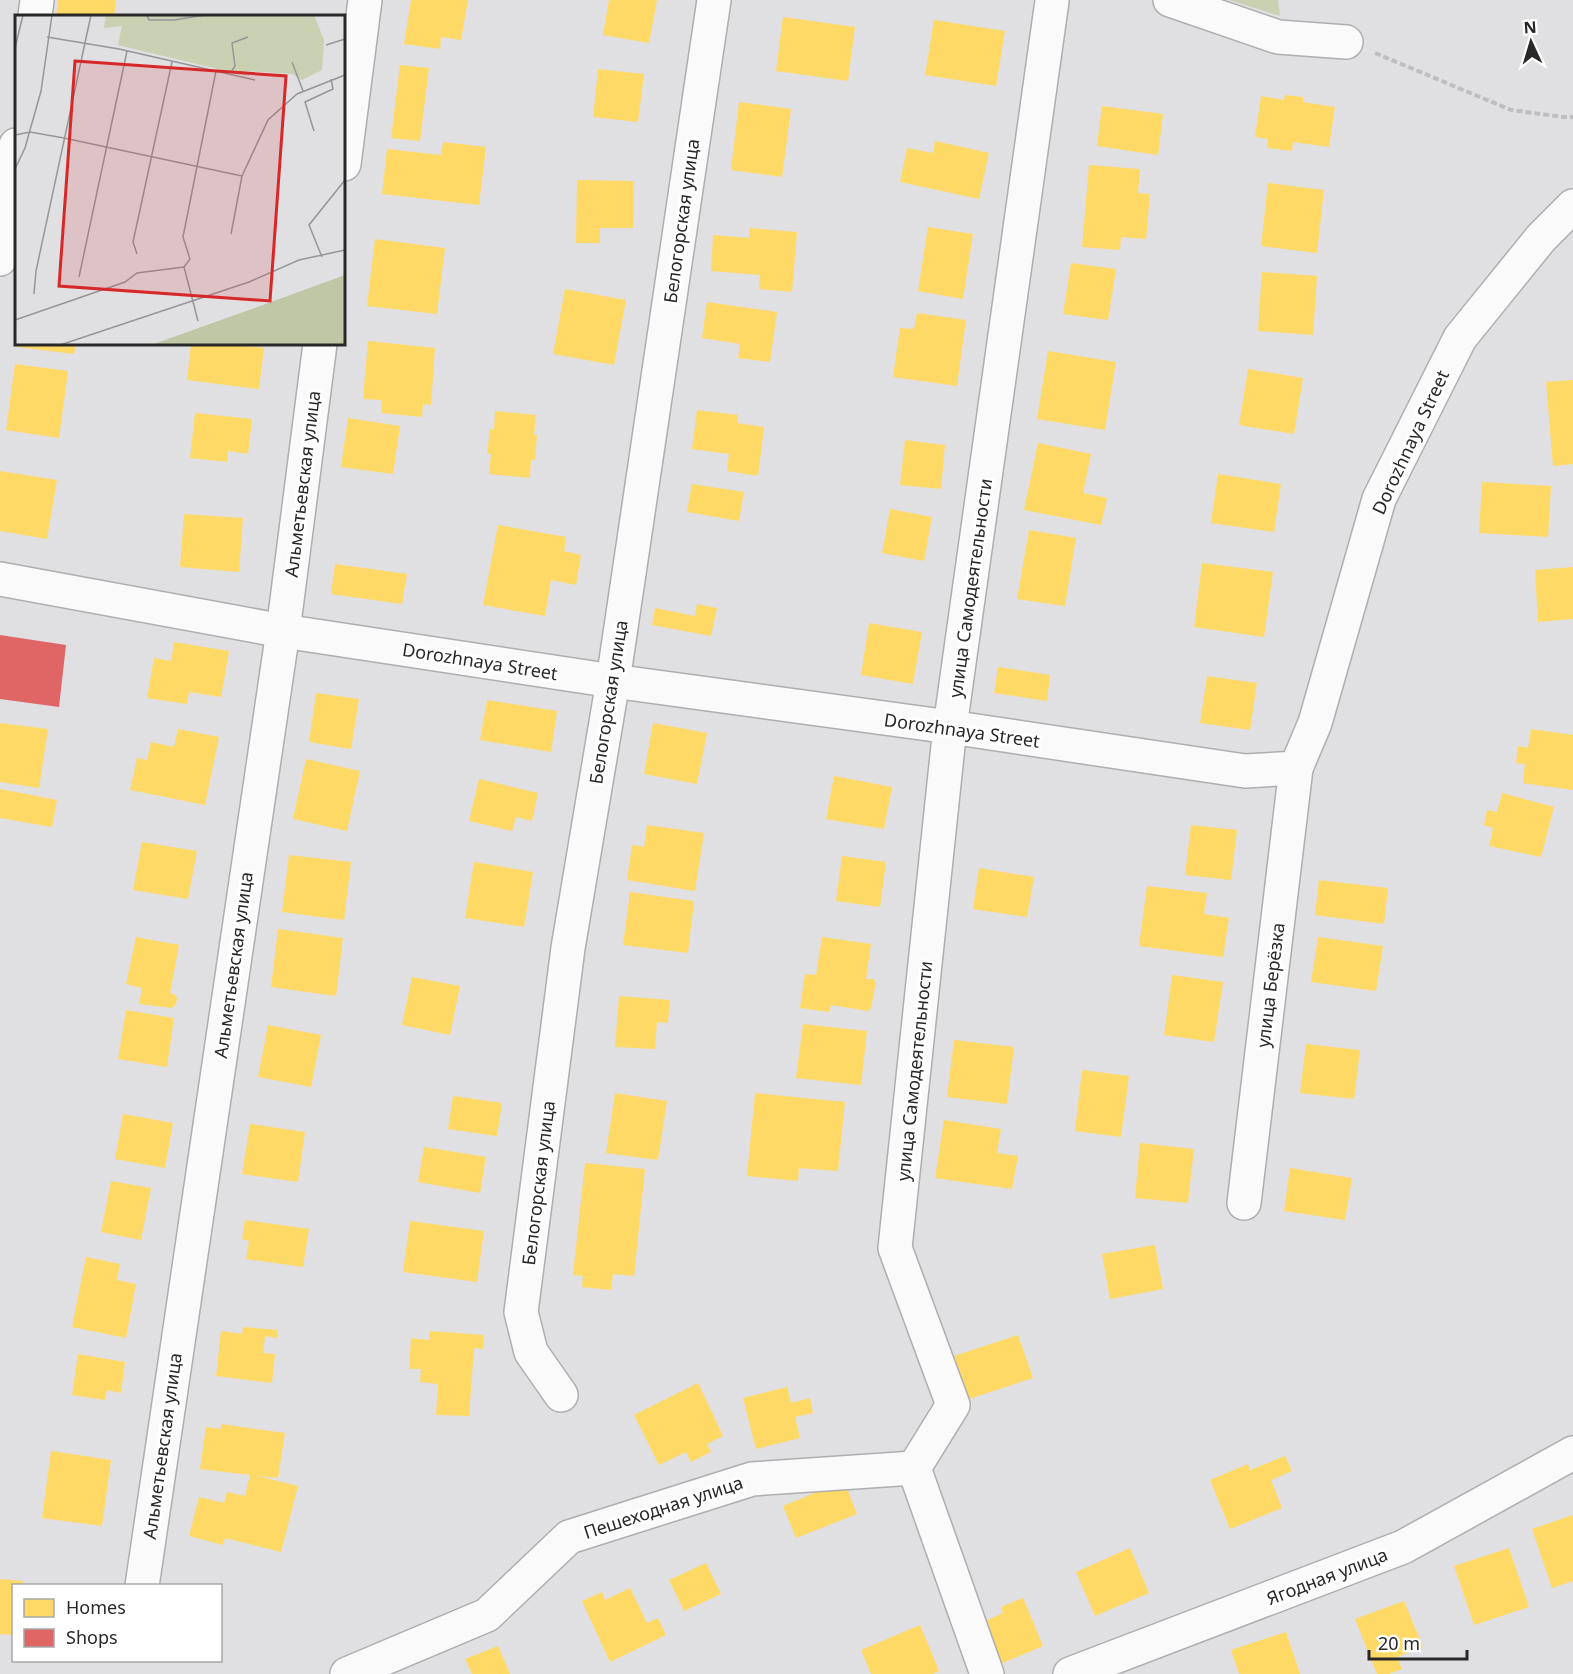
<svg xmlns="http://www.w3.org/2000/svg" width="1573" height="1674" viewBox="0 0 1573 1674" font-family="'Noto Sans',sans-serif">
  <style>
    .green { fill: #cad1b2 }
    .homes { fill: #ffd966 }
    .shops { fill: #e06666 }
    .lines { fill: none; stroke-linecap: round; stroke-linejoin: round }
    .minor-casing { stroke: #aeaeb0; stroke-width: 36 }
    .path { stroke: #bebebf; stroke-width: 4; stroke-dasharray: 6 3; stroke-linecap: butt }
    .minor { stroke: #fafafb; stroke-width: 33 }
    .labels { text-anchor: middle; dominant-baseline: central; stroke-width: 6; stroke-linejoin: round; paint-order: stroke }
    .street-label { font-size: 18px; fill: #282829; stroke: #fff }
    .inset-road { fill: none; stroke: #969698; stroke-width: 1.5 }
    .view { fill: #d62828; fill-opacity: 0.15; stroke: #d62828; stroke-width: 3 }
    .inset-edge { fill: none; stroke: #282829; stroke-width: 3 }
  </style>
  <rect width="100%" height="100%" fill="#e0dfe2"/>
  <path class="green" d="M 1229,0 L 1278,0 L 1280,16 Z"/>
  <g class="homes">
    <path d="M 58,0 L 116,0 L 114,16 L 56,16 Z"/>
    <path d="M 411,0 L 468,0 L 461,40 L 441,37 L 440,49 L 404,44 Z"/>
    <path d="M 609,0 L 657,0 L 649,43 L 603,35 Z"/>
    <path d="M 783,17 L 855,27 L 848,81 L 776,71 Z"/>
    <path d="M 934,20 L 1005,31 L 996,86 L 925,75 Z"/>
    <path d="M 400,65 L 429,68 L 420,141 L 391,138 Z"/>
    <path d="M 598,69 L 644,74 L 638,122 L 593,117 Z"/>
    <path d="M 1285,95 L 1303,97 L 1303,102 L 1335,107 L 1329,147 L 1293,142 L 1292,151 L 1267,148 L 1268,139 L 1255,137 L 1261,96 L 1284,100 Z"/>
    <path d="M 739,102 L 791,109 L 782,177 L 731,170 Z"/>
    <path d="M 1102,106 L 1163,114 L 1158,155 L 1097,146 Z"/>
    <path d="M 935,141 L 989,153 L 979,199 L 900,182 L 907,148 L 933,153 Z"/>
    <path d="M 443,142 L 486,147 L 479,205 L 382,194 L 387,149 L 441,155 Z"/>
    <path d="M 1089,165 L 1140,169 L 1138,193 L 1150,194 L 1146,239 L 1121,237 L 1120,250 L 1082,247 Z"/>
    <path d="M 577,180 L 634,181 L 633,228 L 600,228 L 600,243 L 576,243 Z"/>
    <path d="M 1268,183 L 1324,190 L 1317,253 L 1261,246 Z"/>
    <path d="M 928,227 L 973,234 L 963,299 L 918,291 Z"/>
    <path d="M 750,228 L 797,232 L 792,292 L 759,289 L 760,275 L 711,271 L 713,235 L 749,238 Z"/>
    <path d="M 375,239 L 445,248 L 437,314 L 367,306 Z"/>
    <path d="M 1071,263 L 1116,269 L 1108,320 L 1063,314 Z"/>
    <path d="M 1262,272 L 1317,276 L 1313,335 L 1258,331 Z"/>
    <path d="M 565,289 L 626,300 L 614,365 L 553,354 Z"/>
    <path d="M 707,302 L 777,312 L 770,362 L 738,358 L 740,344 L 702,338 Z"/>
    <path d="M 917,313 L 966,320 L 957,386 L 893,377 L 900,328 L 914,329 Z"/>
    <path d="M 368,341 L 435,348 L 431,405 L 423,404 L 422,417 L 382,413 L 381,400 L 363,399 Z"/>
    <path d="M 18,344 L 76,344 L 74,354 L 17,347 Z"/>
    <path d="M 191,344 L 231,344 L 264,348 L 259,389 L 187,380 Z"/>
    <path d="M 1048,351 L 1116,362 L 1105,430 L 1037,419 Z"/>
    <path d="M 15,364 L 68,371 L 59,438 L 6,430 Z"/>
    <path d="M 1248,369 L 1303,378 L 1294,434 L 1239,425 Z"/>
    <path d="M 1573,380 L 1573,464 L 1553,466 L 1546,382 Z"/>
    <path d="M 697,410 L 738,415 L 737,423 L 764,427 L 758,476 L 727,471 L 729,454 L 692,449 Z"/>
    <path d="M 495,411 L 536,415 L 534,435 L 537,435 L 535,460 L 531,459 L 530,478 L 489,474 L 491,454 L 487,454 L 490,429 L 494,430 Z"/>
    <path d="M 195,413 L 252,419 L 248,454 L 228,451 L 227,462 L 190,458 Z"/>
    <path d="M 348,418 L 400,426 L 393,474 L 341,467 Z"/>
    <path d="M 905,440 L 945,445 L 941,489 L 900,485 Z"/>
    <path d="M 1038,443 L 1091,454 L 1083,493 L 1107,498 L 1101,525 L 1024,510 Z"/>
    <path d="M 0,471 L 57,480 L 47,539 L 0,531 Z"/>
    <path d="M 1218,474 L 1281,484 L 1274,532 L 1211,523 Z"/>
    <path d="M 1482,482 L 1551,486 L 1548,537 L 1479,533 Z"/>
    <path d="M 692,484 L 744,492 L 739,521 L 687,512 Z"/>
    <path d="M 890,509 L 932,517 L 924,561 L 882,553 Z"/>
    <path d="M 184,514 L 243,518 L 239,572 L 180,567 Z"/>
    <path d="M 498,525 L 566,537 L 564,551 L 581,555 L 576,585 L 551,580 L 545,616 L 483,605 Z"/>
    <path d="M 1029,530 L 1076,538 L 1065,606 L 1017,599 Z"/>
    <path d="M 1202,563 L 1273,572 L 1264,637 L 1194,627 Z"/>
    <path d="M 335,564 L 407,574 L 402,604 L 331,594 Z"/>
    <path d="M 1573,567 L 1573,619 L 1538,622 L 1535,570 Z"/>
    <path d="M 697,604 L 717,608 L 711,636 L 652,625 L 655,608 L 695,616 Z"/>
    <path d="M 869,623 L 922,632 L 913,684 L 861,675 Z"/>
    <path d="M 174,642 L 229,651 L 221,697 L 189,692 L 187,704 L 147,698 L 154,658 L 171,661 Z"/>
    <path d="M 998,667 L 1050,675 L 1047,701 L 994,693 Z"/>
    <path d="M 1207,676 L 1257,683 L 1250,730 L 1200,723 Z"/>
    <path d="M 316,693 L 359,699 L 351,749 L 309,742 Z"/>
    <path d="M 487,700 L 557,711 L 551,752 L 480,740 Z"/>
    <path d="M 0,723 L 48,729 L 39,788 L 0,782 Z"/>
    <path d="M 653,723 L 707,733 L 697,784 L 644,774 Z"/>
    <path d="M 178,729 L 219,737 L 205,805 L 130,790 L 137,758 L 147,760 L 151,742 L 174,747 Z"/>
    <path d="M 1531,729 L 1573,735 L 1573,790 L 1523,783 L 1525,764 L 1516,763 L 1518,746 L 1528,748 Z"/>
    <path d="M 306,759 L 360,771 L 347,831 L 293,819 Z"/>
    <path d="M 834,776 L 892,787 L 884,829 L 826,819 Z"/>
    <path d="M 479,779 L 538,793 L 532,821 L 516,817 L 512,831 L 469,821 Z"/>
    <path d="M 0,789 L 57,800 L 52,827 L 0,818 Z"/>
    <path d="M 1502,793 L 1554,807 L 1541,857 L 1489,846 L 1493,828 L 1484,825 L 1487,810 L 1497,812 Z"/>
    <path d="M 647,825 L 704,833 L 695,891 L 627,880 L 632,845 L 644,847 Z"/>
    <path d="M 1191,825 L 1237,830 L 1231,880 L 1185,875 Z"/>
    <path d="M 142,842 L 197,851 L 188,899 L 133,890 Z"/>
    <path d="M 289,855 L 351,862 L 344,920 L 282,912 Z"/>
    <path d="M 842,856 L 886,862 L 880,907 L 836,901 Z"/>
    <path d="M 474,862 L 533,872 L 524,927 L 465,918 Z"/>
    <path d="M 979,868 L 1034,877 L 1027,917 L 973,909 Z"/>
    <path d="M 1319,880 L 1388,888 L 1384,924 L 1315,915 Z"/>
    <path d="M 1147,886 L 1207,893 L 1204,914 L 1229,918 L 1223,957 L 1139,946 Z"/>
    <path d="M 630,892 L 694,901 L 688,953 L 623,945 Z"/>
    <path d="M 278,929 L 343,938 L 336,996 L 271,987 Z"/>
    <path d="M 136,937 L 179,945 L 170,993 L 174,994 L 177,998 L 176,1004 L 172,1008 L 139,1004 L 142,988 L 126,984 Z"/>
    <path d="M 822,937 L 871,944 L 866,979 L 873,979 L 876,982 L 871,1008 L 868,1011 L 831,1005 L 829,1012 L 800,1008 L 805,974 L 816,975 Z"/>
    <path d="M 1318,937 L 1383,946 L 1376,991 L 1311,982 Z"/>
    <path d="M 1172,975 L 1223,982 L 1214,1042 L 1164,1035 Z"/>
    <path d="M 412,977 L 460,986 L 450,1035 L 402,1025 Z"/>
    <path d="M 619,996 L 670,1000 L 668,1023 L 657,1022 L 655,1049 L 615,1047 Z"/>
    <path d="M 126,1010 L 174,1018 L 167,1067 L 118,1059 Z"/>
    <path d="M 803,1024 L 867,1031 L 861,1085 L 796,1078 Z"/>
    <path d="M 268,1025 L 321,1035 L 311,1087 L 258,1077 Z"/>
    <path d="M 954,1040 L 1014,1047 L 1007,1104 L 947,1097 Z"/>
    <path d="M 1306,1044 L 1360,1050 L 1354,1099 L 1300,1093 Z"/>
    <path d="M 1082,1070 L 1129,1076 L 1121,1137 L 1075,1131 Z"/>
    <path d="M 615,1093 L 667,1101 L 658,1160 L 606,1153 Z"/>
    <path d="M 755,1093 L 845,1102 L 838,1171 L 799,1168 L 798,1181 L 747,1176 Z"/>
    <path d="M 453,1096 L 502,1103 L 497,1136 L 448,1129 Z"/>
    <path d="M 123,1114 L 173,1123 L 165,1168 L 115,1159 Z"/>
    <path d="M 944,1120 L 1001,1129 L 997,1153 L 1018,1156 L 1012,1189 L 935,1178 Z"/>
    <path d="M 250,1124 L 305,1132 L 298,1182 L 242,1174 Z"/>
    <path d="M 1140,1143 L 1194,1149 L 1188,1203 L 1135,1198 Z"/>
    <path d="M 424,1147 L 486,1157 L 480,1193 L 418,1182 Z"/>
    <path d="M 585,1163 L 645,1169 L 634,1276 L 613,1274 L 611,1290 L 582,1287 L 583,1276 L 573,1275 Z"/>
    <path d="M 1290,1168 L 1352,1178 L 1345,1220 L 1284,1211 Z"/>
    <path d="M 111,1181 L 151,1188 L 141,1240 L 101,1232 Z"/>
    <path d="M 245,1220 L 309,1229 L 303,1267 L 246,1259 L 249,1241 L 242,1239 Z"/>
    <path d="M 410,1221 L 484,1231 L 477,1282 L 403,1272 Z"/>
    <path d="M 1155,1245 L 1163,1289 L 1110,1299 L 1102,1254 Z"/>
    <path d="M 86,1257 L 120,1264 L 117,1280 L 136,1284 L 126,1338 L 72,1327 Z"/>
    <path d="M 243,1327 L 278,1330 L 277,1338 L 265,1336 L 263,1353 L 275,1354 L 272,1383 L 216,1376 L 221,1331 L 242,1334 Z"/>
    <path d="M 430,1331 L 484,1335 L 483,1349 L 474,1348 L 469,1416 L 436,1415 L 438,1384 L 420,1382 L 421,1369 L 409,1369 L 411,1338 L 429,1340 Z"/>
    <path d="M 1018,1335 L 1033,1378 L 969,1399 L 954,1356 Z"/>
    <path d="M 78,1354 L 125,1362 L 121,1393 L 107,1390 L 105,1400 L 72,1395 Z"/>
    <path d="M 698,1383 L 723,1436 L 707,1444 L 711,1452 L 691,1462 L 686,1452 L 659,1465 L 634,1415 Z"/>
    <path d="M 787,1387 L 791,1403 L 810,1398 L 813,1413 L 795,1417 L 800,1438 L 756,1449 L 743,1398 Z"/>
    <path d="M 221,1424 L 285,1433 L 278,1478 L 257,1476 L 298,1486 L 281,1552 L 225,1538 L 223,1545 L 189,1536 L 199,1497 L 224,1503 L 227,1492 L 245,1496 L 250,1475 L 200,1469 L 206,1427 L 221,1429 Z"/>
    <path d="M 51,1451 L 111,1460 L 102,1526 L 42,1518 Z"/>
    <path d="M 1285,1456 L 1292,1471 L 1271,1480 L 1282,1508 L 1230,1529 L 1210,1480 L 1248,1464 L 1250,1470 Z"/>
    <path d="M 844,1481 L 857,1514 L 796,1538 L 783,1506 Z"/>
    <path d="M 1573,1515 L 1573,1581 L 1552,1588 L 1532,1529 Z"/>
    <path d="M 1130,1548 L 1149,1593 L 1095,1616 L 1076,1572 Z"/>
    <path d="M 1509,1548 L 1529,1607 L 1474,1625 L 1454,1566 Z"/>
    <path d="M 706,1563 L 721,1594 L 684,1611 L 669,1580 Z"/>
    <path d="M 0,1579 L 23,1581 L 23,1586 L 14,1586 L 14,1635 L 0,1634 Z"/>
    <path d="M 630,1588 L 647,1623 L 658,1618 L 666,1635 L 610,1662 L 582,1601 L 602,1592 L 605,1600 Z"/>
    <path d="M 1023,1598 L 1043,1646 L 998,1665 L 981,1623 L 1003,1613 L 1001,1607 Z"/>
    <path d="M 1404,1601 L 1423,1647 L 1397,1657 L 1402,1669 L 1389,1674 L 1377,1674 L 1355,1619 Z"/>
    <path d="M 920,1625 L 939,1671 L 933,1674 L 871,1674 L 861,1650 Z"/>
    <path d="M 1286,1632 L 1300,1674 L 1239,1674 L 1231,1650 Z"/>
    <path d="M 498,1646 L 510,1674 L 472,1674 L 465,1659 Z"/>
  </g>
  <path class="shops" d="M 0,635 L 66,645 L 59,707 L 0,699 Z"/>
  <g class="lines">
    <defs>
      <g id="minor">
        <path d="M 1170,0 L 1278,37 L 1346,42"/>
        <path d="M 35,16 L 37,0"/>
        <path d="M 344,164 L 365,0"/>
        <path d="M 0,259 L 16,145"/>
        <path d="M 0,579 L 283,631 L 613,681 L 950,727 L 1245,771 L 1296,768"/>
        <path d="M 1244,1203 L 1296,768 L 1315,723 L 1379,499 L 1460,338 L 1541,238 L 1573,206"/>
        <path d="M 561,1395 L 531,1352 L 521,1312 L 568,948 L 613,681 L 714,0"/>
        <path d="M 142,1586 L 283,631 L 320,344"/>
        <path d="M 347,1674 L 487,1615 L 569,1537 L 752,1479 L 914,1468"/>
        <path d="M 987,1674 L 914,1468 L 953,1405 L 895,1248 L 950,727 L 1052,1"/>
        <path d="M 1070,1674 L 1403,1547 L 1573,1453"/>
      </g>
    </defs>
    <use href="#minor" class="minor-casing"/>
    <path class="path" d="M 1375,53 L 1511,110 L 1563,117 L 1573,117"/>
    <use href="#minor" class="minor"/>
  </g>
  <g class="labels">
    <g class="street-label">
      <text transform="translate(681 221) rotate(-82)">Белогорская улица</text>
      <text transform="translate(1410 442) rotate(-65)">Dorozhnaya Street</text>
      <text transform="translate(302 484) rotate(-83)">Альметьевская улица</text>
      <text transform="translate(970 588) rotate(-82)">улица Самодеятельности</text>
      <text transform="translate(480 661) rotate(9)">Dorozhnaya Street</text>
      <text transform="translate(608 702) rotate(-81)">Белогорская улица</text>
      <text transform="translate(962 730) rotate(8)">Dorozhnaya Street</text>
      <text transform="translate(233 965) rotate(-82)">Альметьевская улица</text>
      <text transform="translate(1270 985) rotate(-83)">улица Берёзка</text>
      <text transform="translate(914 1071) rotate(-84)">улица Самодеятельности</text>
      <text transform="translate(538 1183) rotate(-83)">Белогорская улица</text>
      <text transform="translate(162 1446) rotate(-82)">Альметьевская улица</text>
      <text transform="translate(663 1507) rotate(-18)">Пешеходная улица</text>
      <text transform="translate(1327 1576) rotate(-21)">Ягодная улица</text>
    </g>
  </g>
  <g transform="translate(15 15)">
    <rect width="330" height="330" fill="#e0dfe2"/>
    <path d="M 91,0 L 299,0 L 309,25 L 307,55 L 287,65 L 277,59 L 232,56 L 232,61 L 103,30 L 107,11 L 89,13 Z" fill="#cad1b2"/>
    <path d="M 330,260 L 330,330 L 136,330 L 234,295 Z" fill="#c0c7a6"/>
    <path class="inset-road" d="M 132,0 L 134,5 L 159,5 L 190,0M 32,22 L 104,34 L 240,65M 311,30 L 330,24M 0,33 L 8,0M 277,47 L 288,76M 216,57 L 220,51 L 217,28 L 233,22M 299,116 L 290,87 L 318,74 L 316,64M 0,120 L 15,117 L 49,123 L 227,161M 0,154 L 10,133 L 26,76 L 37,0M 216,219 L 227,161 L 253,105 L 282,79 L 330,60M 122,239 L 118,227 L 157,47M 307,242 L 294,210 L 330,165M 64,262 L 112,36M 19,279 L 21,256 L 76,0M 0,305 L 110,267 L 122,258 L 169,252M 183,306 L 169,252 L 175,244 L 168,222 L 201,56M 45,330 L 234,267 L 284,245 L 330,235"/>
    <path class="view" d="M 60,46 L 271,61 L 255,286 L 44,271 Z"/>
    <rect width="330" height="330" class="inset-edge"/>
  </g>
  <rect x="12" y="1584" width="210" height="78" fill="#ffffff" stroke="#a9a9a9" stroke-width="1.5"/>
  <rect x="24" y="1599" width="30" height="18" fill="#ffd966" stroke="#a9a9a9" stroke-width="1.5"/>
  <text x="66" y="1614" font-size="18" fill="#282829">Homes</text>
  <rect x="24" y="1629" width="30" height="18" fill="#e06666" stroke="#a9a9a9" stroke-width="1.5"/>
  <text x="66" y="1644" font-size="18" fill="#282829">Shops</text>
  <g transform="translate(1531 42) rotate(356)" stroke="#ffffff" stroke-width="4.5" paint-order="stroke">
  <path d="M0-4.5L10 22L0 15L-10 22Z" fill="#282829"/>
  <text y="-9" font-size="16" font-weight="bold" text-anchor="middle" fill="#282829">N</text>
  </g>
  <path d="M1369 1650v9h98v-9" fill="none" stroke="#282829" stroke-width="3"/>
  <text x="1378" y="1650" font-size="18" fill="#282829" stroke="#ffffff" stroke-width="4.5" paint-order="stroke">20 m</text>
</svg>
